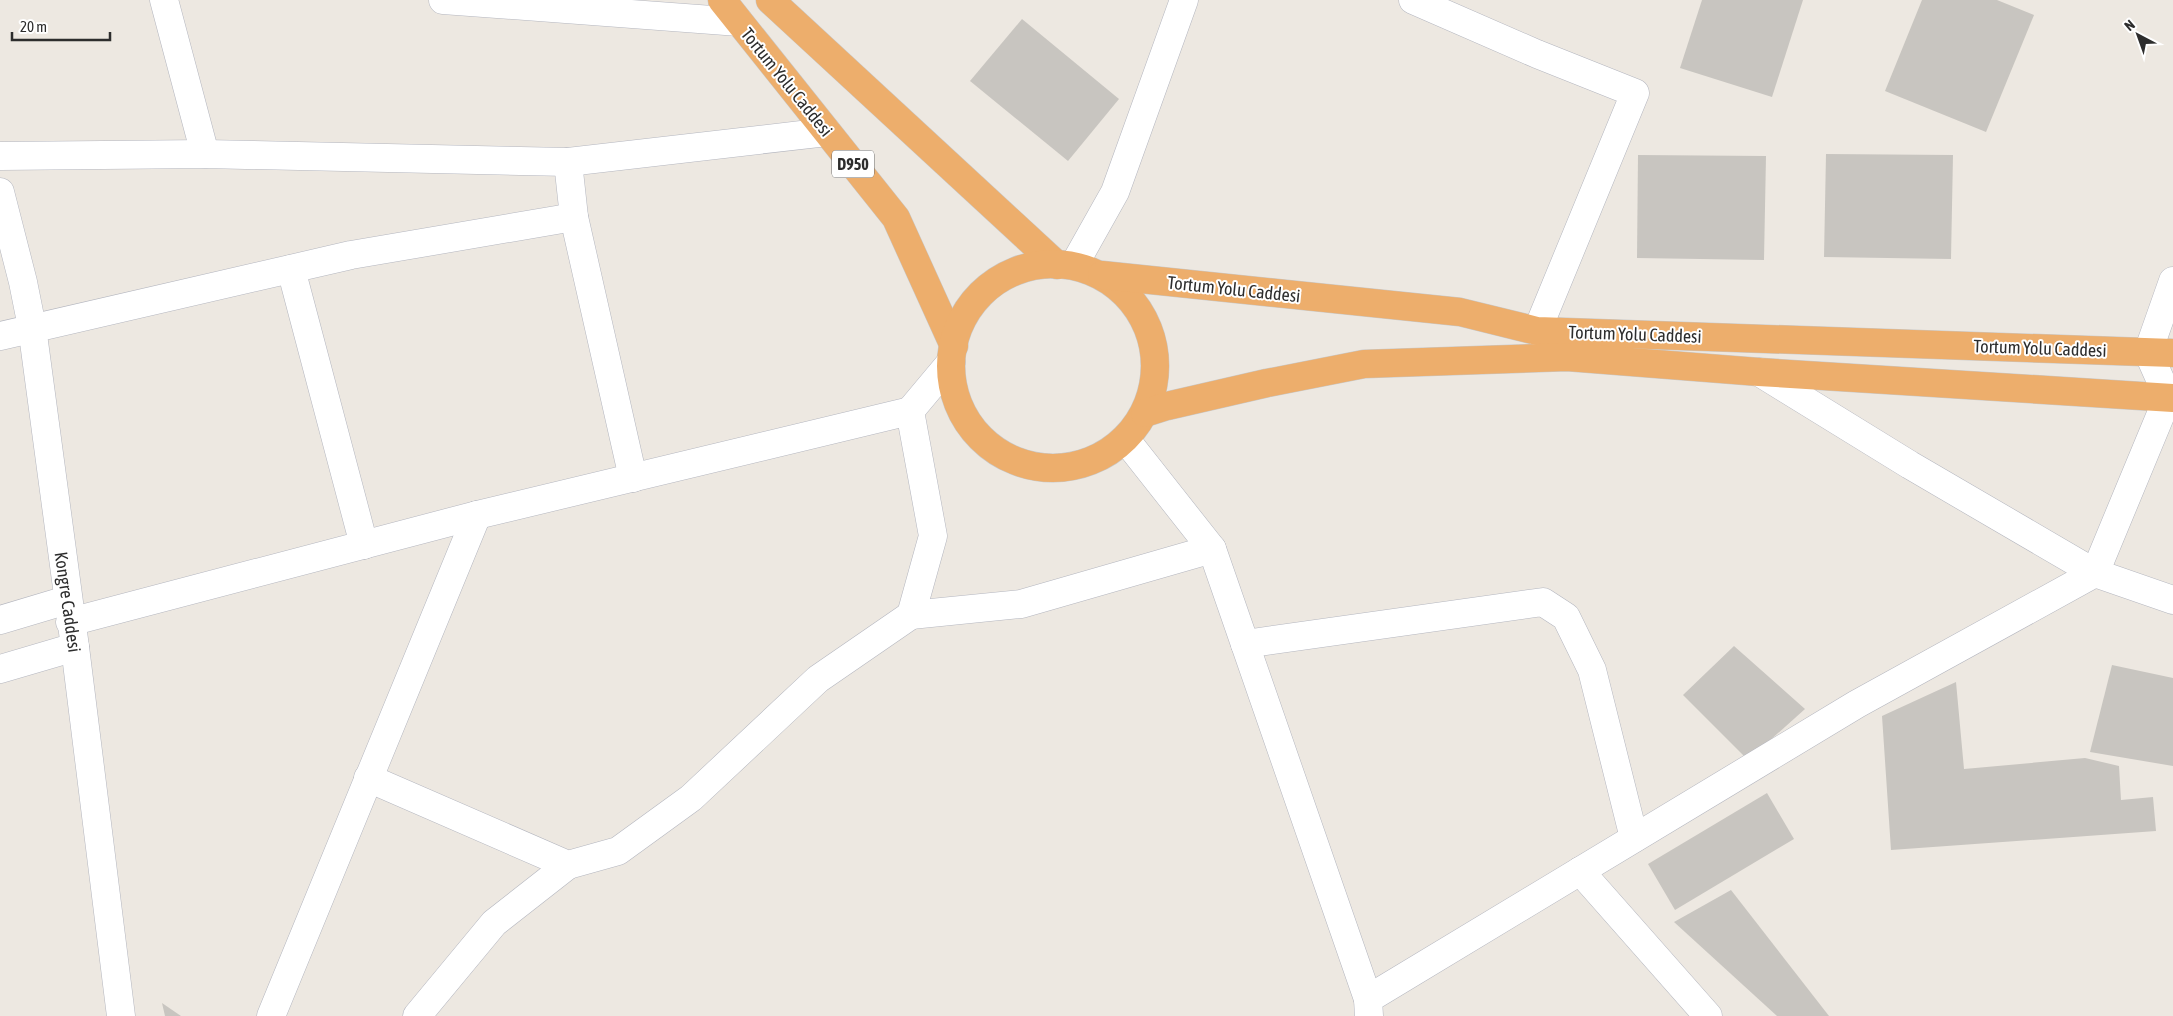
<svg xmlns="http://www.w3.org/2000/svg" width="2173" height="1016" viewBox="0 0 2173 1016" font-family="'Asap Condensed',sans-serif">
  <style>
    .building { fill: #c8c5c0 }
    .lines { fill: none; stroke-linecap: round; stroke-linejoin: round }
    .street-casing { stroke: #b4b6bf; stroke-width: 29 }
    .secondary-casing { stroke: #b4b6bf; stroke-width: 29 }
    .highway-casing { stroke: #c8c8c8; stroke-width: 29 }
    .street { stroke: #fff; stroke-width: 28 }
    .secondary { stroke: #fff; stroke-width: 28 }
    .highway { stroke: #edae6c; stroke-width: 28 }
    .labels { text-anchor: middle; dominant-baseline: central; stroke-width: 4; stroke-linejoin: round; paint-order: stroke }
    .shield { fill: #fff; stroke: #6c6c6c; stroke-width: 1 }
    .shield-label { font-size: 16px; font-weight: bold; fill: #2d2d2d }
    .street-label { font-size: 18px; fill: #2d2d2d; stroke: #fff }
  </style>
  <rect width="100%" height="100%" fill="#ede8e1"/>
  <g class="building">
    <path d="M 1702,0 L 1803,0 L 1772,97 L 1680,68 Z"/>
    <path d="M 1922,0 L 1997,0 L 2034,15 L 1986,132 L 1885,91 Z"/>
    <path d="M 1022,19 L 1119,99 L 1068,161 L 970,81 Z"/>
    <path d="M 1826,154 L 1953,155 L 1951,259 L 1824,257 Z"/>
    <path d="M 1638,155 L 1766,156 L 1764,260 L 1637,258 Z"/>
    <path d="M 1734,646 L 1805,709 L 1748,760 L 1683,695 Z"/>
    <path d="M 2112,665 L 2173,678 L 2173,766 L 2090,752 Z"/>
    <path d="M 1956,682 L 1964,769 L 2085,758 L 2119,766 L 2121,800 L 2153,797 L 2156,831 L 1891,850 L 1882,716 Z"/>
    <path d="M 1767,793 L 1794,839 L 1675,910 L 1648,864 Z"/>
    <path d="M 1731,890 L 1829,1016 L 1777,1016 L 1674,922 Z"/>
    <path d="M 162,1003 L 181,1016 L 165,1016 Z"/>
  </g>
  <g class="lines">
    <defs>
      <g id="street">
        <path d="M 164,0 L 205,154"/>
        <path d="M 443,0 L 739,22"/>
        <path d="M 1413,0 L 1537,54 L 1635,93 L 1537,331"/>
        <path d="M 0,156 L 205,154 L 568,162 L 827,132"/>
        <path d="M 568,162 L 574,217"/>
        <path d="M 1074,265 L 1115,192 L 1184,0"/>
        <path d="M 291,269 L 364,545"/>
        <path d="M 0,336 L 351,255 L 574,217 L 633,478"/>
        <path d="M 951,362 L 910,411 L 933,536 L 911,615 L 1021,604 L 1212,549"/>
        <path d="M 1126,440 L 1212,549 L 1368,999"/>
        <path d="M 70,622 L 477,515 L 910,411"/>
        <path d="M 1245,644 L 1543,602 L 1566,617 L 1592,670 L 1634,838"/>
        <path d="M 368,778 L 568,865 L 618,851 L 691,798 L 818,679 L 911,615"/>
        <path d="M 1580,871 L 1708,1016"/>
        <path d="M 271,1016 L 477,515"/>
        <path d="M 417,1016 L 494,923 L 568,865"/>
        <path d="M 1369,1016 L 1368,999 L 1857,704 L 2095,573 L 2168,397 L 2148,352 L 2173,281"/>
      </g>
      <g id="secondary">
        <path d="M 0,192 L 23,282 L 32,327 L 75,647 L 121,1016"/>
        <path d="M 1759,372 L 1910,465 L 2095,573 L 2173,600"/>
        <path d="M 0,620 L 67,600"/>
        <path d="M 0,669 L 75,647"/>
      </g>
      <g id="highway">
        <path d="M 722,0 L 896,218 L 954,346"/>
        <path d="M 770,0 L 1057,265"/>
        <circle cx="1053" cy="366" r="102"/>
        <path d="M 1102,275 L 1460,312 L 1537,331 L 2173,353"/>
        <path d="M 1145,413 L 1167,406 L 1267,383 L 1364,364 L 1567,357 L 1759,372 L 2173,398"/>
      </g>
    </defs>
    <use href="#street" class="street-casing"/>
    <use href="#secondary" class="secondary-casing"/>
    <use href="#highway" class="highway-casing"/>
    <use href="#street" class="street"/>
    <use href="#secondary" class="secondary"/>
    <use href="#highway" class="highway"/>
  </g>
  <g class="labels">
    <rect class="shield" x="832" y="150.5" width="42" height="27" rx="4"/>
    <g class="shield-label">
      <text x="853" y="164">D950</text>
    </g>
    <g class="street-label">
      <text transform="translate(787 82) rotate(51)">Tortum Yolu Caddesi</text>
      <text transform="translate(1234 289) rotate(6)">Tortum Yolu Caddesi</text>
      <text transform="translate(1635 334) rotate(2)">Tortum Yolu Caddesi</text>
      <text transform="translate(2040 348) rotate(2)">Tortum Yolu Caddesi</text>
      <text transform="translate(68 602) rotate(82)">Kongre Caddesi</text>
    </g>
  </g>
  <g transform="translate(2138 35) rotate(319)" stroke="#ffffff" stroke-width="4" paint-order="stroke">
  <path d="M0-4L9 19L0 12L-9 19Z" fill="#2d2d2d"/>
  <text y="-8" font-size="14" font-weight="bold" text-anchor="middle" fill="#2d2d2d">N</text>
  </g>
  <path d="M12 32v8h98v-8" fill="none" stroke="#2d2d2d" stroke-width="2.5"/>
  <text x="20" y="32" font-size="15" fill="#2d2d2d" stroke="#ffffff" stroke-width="4" paint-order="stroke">20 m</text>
</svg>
